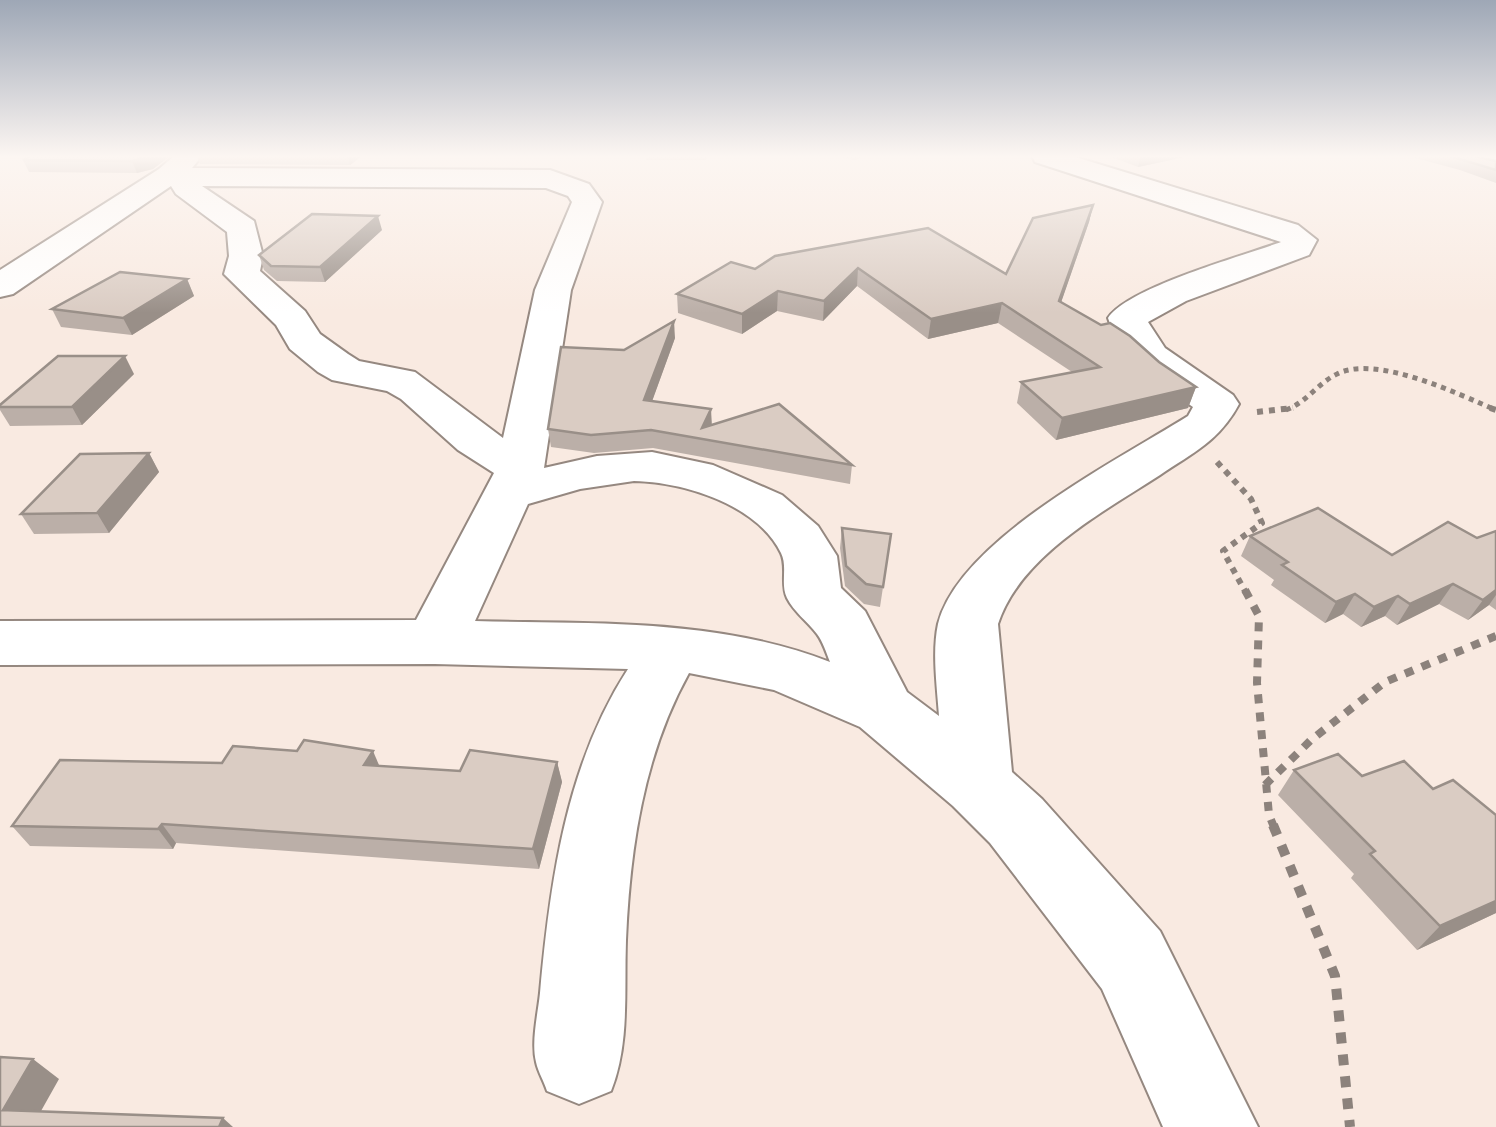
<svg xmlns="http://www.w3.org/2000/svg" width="1496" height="1127" viewBox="0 0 1496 1127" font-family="'Exo 2',sans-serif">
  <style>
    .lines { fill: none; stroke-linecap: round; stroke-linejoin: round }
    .street-casing { stroke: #958880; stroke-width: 4 }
    .path-far3 { stroke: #8c827c; stroke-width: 5; stroke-dasharray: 5 5; stroke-linecap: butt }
    .path-far2 { stroke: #8c827c; stroke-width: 6; stroke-dasharray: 6 6; stroke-linecap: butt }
    .path-far1 { stroke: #8c827c; stroke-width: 8; stroke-dasharray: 9 9; stroke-linecap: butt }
    .path { stroke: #8c827c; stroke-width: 10; stroke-dasharray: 11 11; stroke-linecap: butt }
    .street { fill: #fff; fill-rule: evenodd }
    .wall { fill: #bbafa8 }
    .shaded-wall { fill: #998f88 }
    .building { fill: #daccc3; stroke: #998f88; stroke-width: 2.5 }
  </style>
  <rect width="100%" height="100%" fill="#f9eae1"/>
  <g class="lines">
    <defs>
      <g id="street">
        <path d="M 174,156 L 202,156 L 192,168 L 550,170 L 589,184 L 602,202 L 571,290 L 544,468 L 597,456 L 652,452 L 713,465 L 782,495 L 818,526 L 837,556 L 841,588 L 865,611 L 907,692 L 939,716 C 937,687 932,652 938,624 C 959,540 1118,460 1188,416 L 1193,407 C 1158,383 1121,361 1108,318 C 1129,287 1243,256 1281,242 L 1035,162 L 1032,156 L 1072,156 L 1298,225 L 1317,240 L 1309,255 L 1186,301 L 1148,322 L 1165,348 L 1233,395 L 1239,404 C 1219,441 1194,452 1160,475 C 1103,512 1020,556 998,624 L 1012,772 L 1042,799 L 1160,931 L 1258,1127 L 1163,1127 L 1102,989 L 990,843 L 953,806 L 860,727 L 774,690 L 689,673 C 644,754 630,847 626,940 C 624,991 630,1043 611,1091 L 579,1104 L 547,1091 C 544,1081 538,1072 536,1062 C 531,1042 538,1013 540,993 C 550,882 566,765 628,669 L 435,664 L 0,665 L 0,621 L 416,620 L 494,473 L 458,450 L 401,399 L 387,391 L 332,380 L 318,372 L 290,349 L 276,325 L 224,274 L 229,256 L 227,232 L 176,194 L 171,186 L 13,294 L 0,297 L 0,270 L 159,169 ZM 202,186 L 546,188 L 568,196 L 572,202 L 535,290 L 503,438 L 415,372 L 359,361 L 348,354 L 320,334 L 305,311 L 260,271 L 263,256 L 254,221 ZM 634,481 C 683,482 757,504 781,553 C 788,567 780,584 787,598 C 794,612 807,621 817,634 C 823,642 826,652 830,662 C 717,618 593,624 475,621 L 528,504 L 580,489 Z"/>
        <path d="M 1462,156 L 1496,156 L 1496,169 L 1465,162 Z"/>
      </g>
    </defs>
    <use href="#street" class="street-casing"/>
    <path class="path-far3" d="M 1286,410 C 1307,402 1318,383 1337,374 C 1376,354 1458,394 1496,410"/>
    <g class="path-far2">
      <path d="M 1490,408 L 1496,410"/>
      <path d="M 1257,412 L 1293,408"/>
      <path d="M 1217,462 L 1251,499 L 1262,523 L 1223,551 L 1246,593"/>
    </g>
    <g class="path-far1">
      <path d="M 1245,590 L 1259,616 L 1257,683 L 1269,815 L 1274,827"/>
      <path d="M 1265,785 L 1311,740 L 1385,682 L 1496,636"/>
    </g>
    <path class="path" d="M 1273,825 L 1335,976 L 1350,1127"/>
    <use href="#street" class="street"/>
  </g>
  <g class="wall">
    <path d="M 170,156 L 153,169 L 137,173 L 29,172 L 23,160 Z"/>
    <path d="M 197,156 L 362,156 L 350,165 L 200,164 Z"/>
    <path d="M 646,156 L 707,156 L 706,160 L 646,160 Z"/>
    <path d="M 836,156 L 865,156 L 855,160 Z"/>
    <path d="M 1109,156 L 1189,156 L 1138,167 Z"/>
    <path d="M 1408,156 L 1474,156 L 1496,161 L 1496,183 L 1460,170 Z"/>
    <path d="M 1093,205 L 1089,222 L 1061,302 L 1159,362 L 1196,387 L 1188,408 L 1056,440 L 1017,403 L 1021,382 L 1072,372 L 998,323 L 928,339 L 857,286 L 823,321 L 777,311 L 742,334 L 678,313 L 677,294 L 755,269 L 928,228 L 1006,274 Z"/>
    <path d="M 382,230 L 325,282 L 277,281 L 264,270 L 259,255 Z"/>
    <path d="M 187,279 L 194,296 L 132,335 L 61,327 L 52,309 Z"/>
    <path d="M 675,338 L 652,401 L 712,425 L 852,465 L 850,484 L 653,448 L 594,453 L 551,447 L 548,429 L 624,350 Z"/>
    <path d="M 134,374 L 82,425 L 10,426 L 0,410 L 0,405 Z"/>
    <path d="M 149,453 L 159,472 L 109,533 L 34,534 L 21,514 Z"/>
    <path d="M 842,528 L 891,534 L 880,607 L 864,604 L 845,586 L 840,548 Z"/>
    <path d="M 1496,531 L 1496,610 L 1489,605 L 1468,620 L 1439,604 L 1397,625 L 1385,616 L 1361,627 L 1343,614 L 1325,623 L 1271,585 L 1274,580 L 1241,556 L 1250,536 L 1392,555 L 1477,538 Z"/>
    <path d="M 557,762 L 562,782 L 539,869 L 176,843 L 173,849 L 30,846 L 12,826 L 380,766 L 460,771 Z"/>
    <path d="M 1294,770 L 1362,776 L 1433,789 L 1496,815 L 1496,913 L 1417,950 L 1351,878 L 1354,874 L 1278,795 Z"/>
  </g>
  <g class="shaded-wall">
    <path d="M 149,156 L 170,156 L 153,169 L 137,173 L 132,161 Z"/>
    <path d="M 348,156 L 362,156 L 350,165 Z"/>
    <path d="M 1141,156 L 1189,156 L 1138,167 Z"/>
    <path d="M 1093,205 L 1089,222 L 1055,320 L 1059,301 Z"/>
    <path d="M 378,216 L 382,230 L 325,282 L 320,267 Z"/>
    <path d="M 858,268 L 857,286 L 823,321 L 824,301 Z"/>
    <path d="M 187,279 L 194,296 L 132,335 L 123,318 Z"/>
    <path d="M 778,291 L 777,311 L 742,334 L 742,314 Z"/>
    <path d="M 1002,303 L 998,323 L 928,339 L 931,319 Z"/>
    <path d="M 674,321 L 675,338 L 646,418 L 644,400 Z"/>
    <path d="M 125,356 L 134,374 L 82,425 L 72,407 Z"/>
    <path d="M 1196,387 L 1188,408 L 1056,440 L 1062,418 Z"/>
    <path d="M 711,409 L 712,427 L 702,428 Z"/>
    <path d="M 149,453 L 159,472 L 109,533 L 97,513 Z"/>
    <path d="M 1453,584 L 1439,604 L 1397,625 L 1410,604 Z"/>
    <path d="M 1496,590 L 1496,595 L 1489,605 L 1468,620 L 1483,600 Z"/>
    <path d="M 1355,594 L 1343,614 L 1325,623 L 1336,602 Z"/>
    <path d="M 1398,596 L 1385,616 L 1361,627 L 1374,607 Z"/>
    <path d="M 373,751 L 382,772 L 364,765 Z"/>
    <path d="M 557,762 L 562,782 L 539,869 L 533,849 Z"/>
    <path d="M 162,824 L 176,843 L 173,849 L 158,829 Z"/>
    <path d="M 1496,901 L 1496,913 L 1417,950 L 1440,926 Z"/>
    <path d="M 33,1059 L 59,1079 L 32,1127 L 3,1110 Z"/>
    <path d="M 223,1118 L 233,1127 L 219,1127 Z"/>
  </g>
  <g class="building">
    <path d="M 31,156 L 149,156 L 132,161 L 23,160 Z"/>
    <path d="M 1450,156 L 1474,156 L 1496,161 L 1496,170 Z"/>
    <path d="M 1093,205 L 1059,301 L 1101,325 L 1110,323 L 1130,336 L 1159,362 L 1196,387 L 1062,418 L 1021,382 L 1100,367 L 1002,303 L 931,319 L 858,268 L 824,301 L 778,291 L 742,314 L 677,294 L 731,262 L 755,269 L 775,256 L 928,228 L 1006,274 L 1033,218 Z"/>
    <path d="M 312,214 L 378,216 L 320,267 L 271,266 L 259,255 Z"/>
    <path d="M 120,272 L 187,279 L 123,318 L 52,309 Z"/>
    <path d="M 674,321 L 644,400 L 711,409 L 702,428 L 779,404 L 852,465 L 651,430 L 591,435 L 548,429 L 561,347 L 624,350 Z"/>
    <path d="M 58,356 L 125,356 L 72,407 L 0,407 L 0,405 Z"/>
    <path d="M 149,453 L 97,513 L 21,514 L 80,454 Z"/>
    <path d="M 1318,508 L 1392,555 L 1448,522 L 1477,538 L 1496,531 L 1496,590 L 1483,600 L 1453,584 L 1410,604 L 1398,596 L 1374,607 L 1355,594 L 1336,602 L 1282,565 L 1288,562 L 1250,536 Z"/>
    <path d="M 842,528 L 891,534 L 883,587 L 866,584 L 846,566 Z"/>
    <path d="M 304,740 L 373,751 L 364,765 L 460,771 L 470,750 L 557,762 L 533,849 L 162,824 L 158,829 L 12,826 L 60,760 L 222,763 L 233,746 L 297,751 Z"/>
    <path d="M 1338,754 L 1362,776 L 1404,761 L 1433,789 L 1453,780 L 1496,815 L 1496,901 L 1440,926 L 1370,854 L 1375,851 L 1294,770 Z"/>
    <path d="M 0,1057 L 33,1059 L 3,1110 L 223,1118 L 219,1127 L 0,1127 Z"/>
  </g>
  <linearGradient id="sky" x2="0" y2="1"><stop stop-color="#9ea7b6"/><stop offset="0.5" stop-color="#fcf6f2"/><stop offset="1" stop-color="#fcf6f2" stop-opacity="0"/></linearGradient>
  <rect width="1496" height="313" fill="url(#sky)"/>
</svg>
